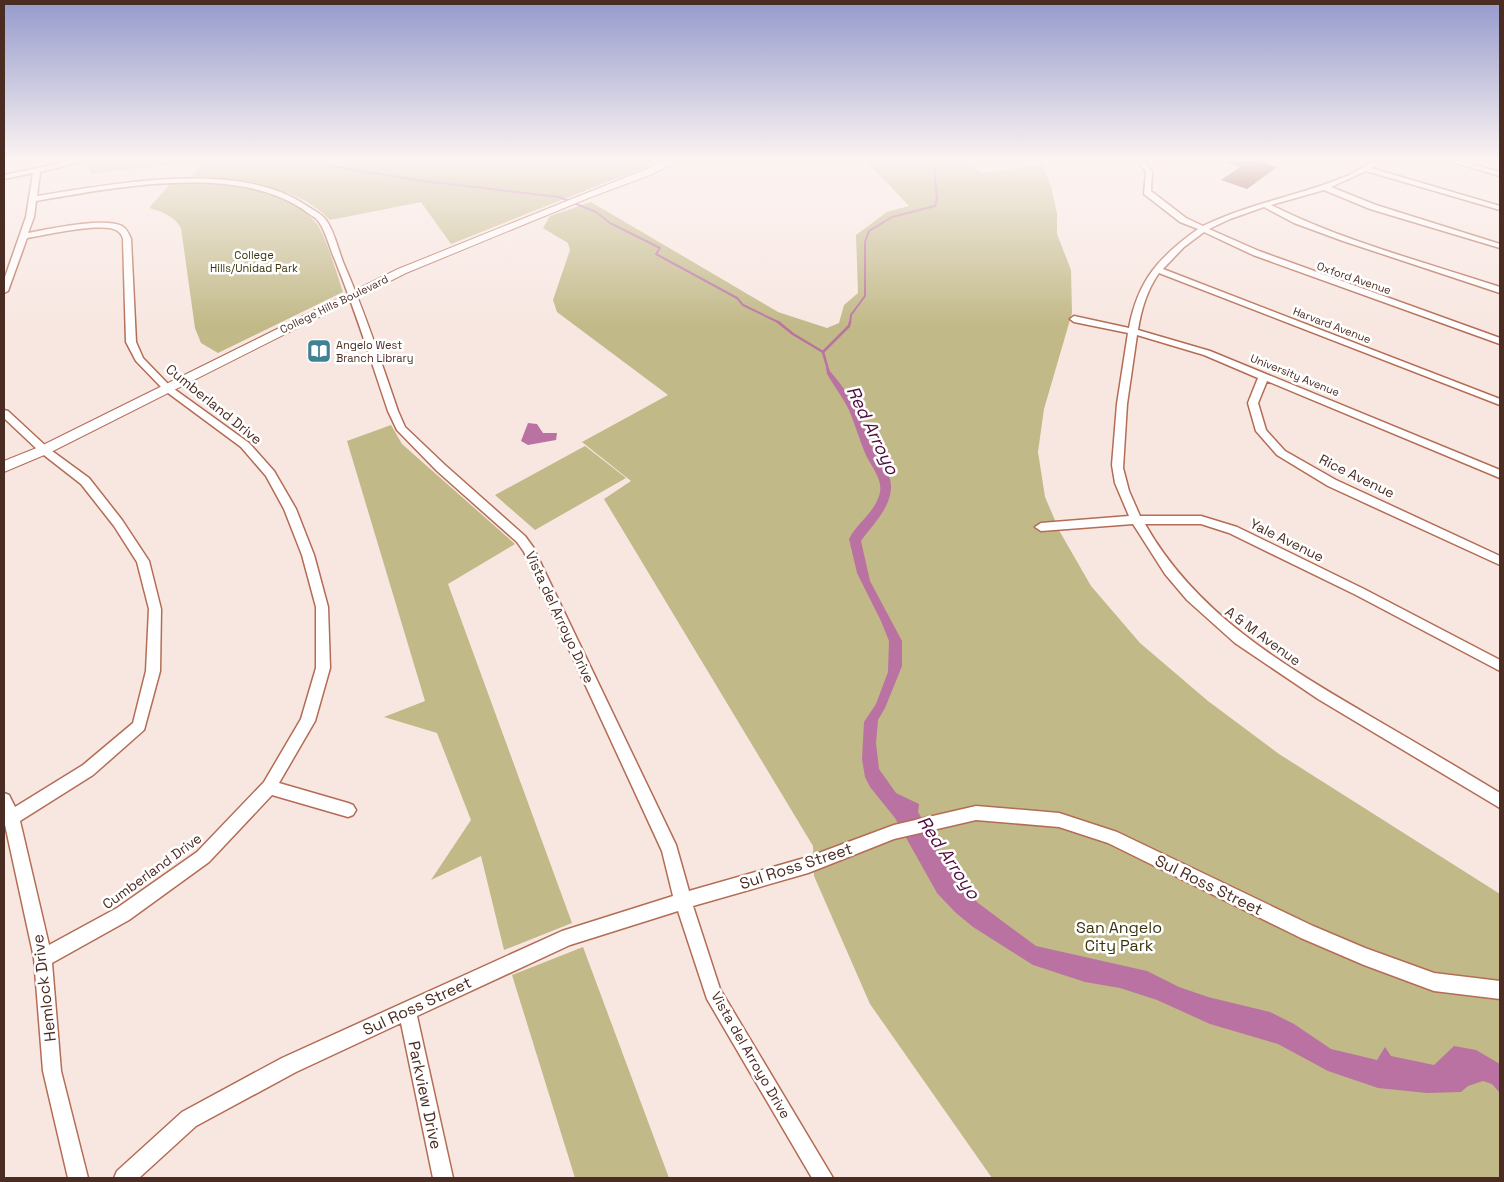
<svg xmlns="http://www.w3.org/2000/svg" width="1504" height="1182" viewBox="0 0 1504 1182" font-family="'Space Grotesk',sans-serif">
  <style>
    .green { fill: #c1b987 }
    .water { fill: #ba72a3 }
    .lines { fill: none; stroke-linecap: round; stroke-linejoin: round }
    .stream-far1 { stroke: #ba72a3; stroke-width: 2 }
    .stream { stroke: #ba72a3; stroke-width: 2.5 }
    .building { fill: #7e3b24 }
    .street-casing { stroke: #b46c54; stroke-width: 3 }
    .secondary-casing { stroke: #b46c54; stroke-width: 2 }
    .street { fill: #fff; fill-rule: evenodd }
    .secondary { fill: #fff; fill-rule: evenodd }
    .labels { text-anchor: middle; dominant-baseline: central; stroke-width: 5; stroke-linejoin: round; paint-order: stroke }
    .far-park-label { font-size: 11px; fill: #3b340d; stroke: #fff }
    .far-street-label { font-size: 11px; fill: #4b2c22; stroke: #fff }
    .far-poi-label { font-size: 11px; fill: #4b2c22; stroke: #fff; text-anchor: start }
    .street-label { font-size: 14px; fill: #4b2c22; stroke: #fff }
    .near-street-label { font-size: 16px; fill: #4b2c22; stroke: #fff }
    .near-park-label { font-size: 16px; fill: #3b340d; stroke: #fff }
    .near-water-label { font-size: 18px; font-style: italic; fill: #4e0b3e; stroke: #fff }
  </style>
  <rect width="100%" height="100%" fill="#f8e7e1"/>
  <g class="green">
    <path d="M 89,161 L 660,161 L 451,244 L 421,202 L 330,220 C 295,182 237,182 189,180 L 201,164 L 145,167 L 91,174 L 85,162 Z"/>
    <path d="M 866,161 L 960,161 L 983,173 L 1042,165 L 1051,186 L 1057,214 L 1057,234 L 1071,270 L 1072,313 L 1044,409 L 1038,452 L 1045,497 L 1060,532 L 1091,586 L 1140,643 L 1208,701 L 1279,754 L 1500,894 L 1500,1178 L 992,1178 L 870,1004 L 814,876 L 813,846 L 604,499 L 631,481 L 582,442 L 668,395 L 557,312 L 553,300 L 570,250 L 568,243 L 543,228 L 550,216 L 591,202 L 778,312 L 827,328 L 839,323 L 844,305 L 858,293 L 856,235 L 887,212 L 909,206 Z"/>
    <path d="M 170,184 C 218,184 284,183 317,224 C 325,234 338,277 343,292 L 218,353 L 201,343 L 195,328 L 181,228 C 173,215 163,212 149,208 Z"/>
    <path d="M 391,425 L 402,444 L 515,544 L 448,584 L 572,923 L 504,950 L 481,856 L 431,880 L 471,820 L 437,733 L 384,717 L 425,701 L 347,441 Z"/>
    <path d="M 585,446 L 626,478 L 535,530 L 495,495 Z"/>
    <path d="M 583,947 L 669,1178 L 575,1178 L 512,975 Z"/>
  </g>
  <g class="water">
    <path d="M 826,367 C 839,381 851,397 859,414 C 864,423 865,434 870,443 C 877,456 892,472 891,488 C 890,509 873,524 861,541 L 870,581 L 902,641 L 902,666 L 885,708 L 878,720 L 876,743 L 879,769 L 896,793 L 919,804 L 918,812 L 953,874 L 978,903 L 1036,946 L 1147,971 L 1179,987 L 1208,997 L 1270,1012 L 1294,1024 L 1331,1049 L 1377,1060 L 1385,1047 L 1391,1056 L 1434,1065 L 1454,1046 L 1476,1050 L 1500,1064 L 1500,1093 L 1492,1084 L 1483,1081 L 1468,1086 L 1461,1092 L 1427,1093 L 1378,1088 L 1328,1071 L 1278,1044 L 1210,1024 L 1157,1000 L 1120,988 L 1085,982 L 1033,965 L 973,927 L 956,913 L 937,893 L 895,818 L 870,787 L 865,777 L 862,759 L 864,722 L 876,704 L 888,672 L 889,641 L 881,621 L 857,573 L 849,539 C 857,523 873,514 879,496 C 885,480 870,466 865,453 C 859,439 855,424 849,410 C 843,398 834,386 827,374 Z"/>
    <path d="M 528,423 L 537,424 L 543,433 L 557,433 L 556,440 L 528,445 L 521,441 Z"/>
  </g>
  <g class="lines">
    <g class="stream-far1">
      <path d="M 298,161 L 423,181 L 559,197 L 596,212 L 610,223 L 660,248 L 656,254 L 737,298 L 743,305 L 780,323"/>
      <path d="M 850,323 L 851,315 L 865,296 L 865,242 L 869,231 L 892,217 L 935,206 L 937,199 L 934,168 L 926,161"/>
    </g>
    <g class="stream">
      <path d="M 778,322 L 793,334 L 823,352 L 829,373"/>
      <path d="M 823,352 L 849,326 L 850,322"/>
    </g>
  </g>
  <path class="building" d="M 1229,161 L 1256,161 L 1277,167 L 1247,189 L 1221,180 L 1240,167 L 1228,163 Z"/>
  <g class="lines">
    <defs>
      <g id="street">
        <path d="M 72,161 L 84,161 L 40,172 L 37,196 C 113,184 241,159 307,206 C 313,210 322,214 326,220 C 334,231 338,249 343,262 C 364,310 381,361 398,411 L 405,427 L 445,465 L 525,536 L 533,547 L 676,845 L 689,891 L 808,857 L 894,825 L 976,806 L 1059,813 L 1117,832 L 1313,926 L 1365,948 L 1434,973 L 1500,981 L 1500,999 L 1434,991 L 1364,965 L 1301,938 L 1108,843 L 1059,827 L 976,820 L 894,839 L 808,873 L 693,906 L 720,989 L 833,1178 L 812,1178 L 707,999 L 678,911 L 570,945 L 417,1016 L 453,1178 L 433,1178 L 401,1023 L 296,1072 L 196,1126 L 139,1178 L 114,1178 L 117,1171 L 182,1112 L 282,1058 L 562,931 L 673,896 L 662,851 L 524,552 L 517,542 L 437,471 L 397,430 L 388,411 C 371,360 355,310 335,260 C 330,249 326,232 319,222 C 316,217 308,214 304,210 C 237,163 112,188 36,201 L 34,217 L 28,233 C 49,229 104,217 122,226 C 127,229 129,234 131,239 L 136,342 L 143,358 L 170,386 L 249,443 L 274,471 L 296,509 L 314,555 L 328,607 L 330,668 L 315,721 L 279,783 L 348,803 L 353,805 L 356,810 L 353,815 L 348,817 L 272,795 L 209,862 L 129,920 L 52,963 L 61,1071 L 88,1178 L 68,1178 L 43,1071 L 34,958 L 4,820 L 4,793 L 9,795 L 15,807 L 83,765 L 133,723 L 146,671 L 149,609 L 137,562 L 114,526 L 81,484 L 40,452 L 4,418 L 4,410 L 8,411 L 48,448 L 89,478 L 122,520 L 149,561 L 161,609 L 160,671 L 144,730 L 93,775 L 20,821 L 49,945 L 117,908 L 197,852 L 264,782 L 301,719 L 316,668 L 316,607 L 302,555 L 284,509 L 266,476 L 241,447 L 164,390 L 136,361 L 126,342 L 123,239 C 122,235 120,232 116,230 C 101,222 45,235 27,238 L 8,291 L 4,293 L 4,280 L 26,217 L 33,173 L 4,179 L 4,175 Z"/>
        <path d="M 1138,161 L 1144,161 L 1152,172 L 1151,191 L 1186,218 L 1203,226 C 1250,203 1299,196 1347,176 C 1359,171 1369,160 1381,161 L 1371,168 L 1500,206 L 1500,210 L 1366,171 L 1331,187 L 1376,205 L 1500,244 L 1500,248 L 1370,209 L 1324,190 L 1271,205 C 1343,241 1424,262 1500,287 L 1500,293 L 1343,241 L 1294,223 L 1264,207 L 1230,219 L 1209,229 L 1259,251 L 1500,338 L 1500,344 L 1253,255 L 1204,232 L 1184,247 L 1163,269 L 1500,399 L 1500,405 L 1159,273 C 1147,290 1141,310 1138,330 L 1210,351 L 1500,470 L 1500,478 L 1267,381 L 1258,403 L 1266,430 L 1285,451 L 1336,480 L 1500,556 L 1500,565 L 1328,486 L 1277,455 L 1256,431 L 1248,403 L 1258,378 L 1204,355 L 1137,335 L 1127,404 L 1123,468 L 1129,491 L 1140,516 L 1201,516 L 1237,527 L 1364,589 L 1500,660 L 1500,671 L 1356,595 L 1229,533 L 1201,524 L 1145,524 C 1196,614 1283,665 1370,716 C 1413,741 1457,767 1500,793 L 1500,808 L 1318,699 L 1235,643 L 1187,600 L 1165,574 L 1133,524 L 1041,531 L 1035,527 L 1041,523 L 1129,516 L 1115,483 L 1112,465 L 1117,404 L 1128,333 L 1074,322 L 1070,319 L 1074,316 L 1129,328 C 1138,280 1159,257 1198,229 L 1180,222 L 1144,194 L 1146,172 Z"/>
        <path d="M 1449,161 L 1459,161 L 1500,172 L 1500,176 Z"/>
      </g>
      <path id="secondary" d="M 666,161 L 678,161 L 650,175 L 591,197 L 406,273 L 49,453 L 4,472 L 4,461 L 39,447 L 398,269 Z"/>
    </defs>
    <use href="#street" class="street-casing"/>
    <use href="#secondary" class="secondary-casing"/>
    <use href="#street" class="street"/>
    <use href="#secondary" class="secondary"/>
  </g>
  <linearGradient id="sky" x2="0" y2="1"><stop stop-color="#959acc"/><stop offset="0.49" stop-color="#fcf4f2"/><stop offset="1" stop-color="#fcf4f2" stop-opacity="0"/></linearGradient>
  <rect width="1504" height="326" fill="url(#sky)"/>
  <defs>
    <symbol id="library-square" viewBox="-11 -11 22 22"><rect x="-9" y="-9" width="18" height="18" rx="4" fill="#408194" stroke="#fff"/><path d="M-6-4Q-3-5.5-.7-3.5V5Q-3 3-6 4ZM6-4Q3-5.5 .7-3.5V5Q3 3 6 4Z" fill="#fff"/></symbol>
  </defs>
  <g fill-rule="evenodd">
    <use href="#library-square" x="305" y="337" width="28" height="28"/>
  </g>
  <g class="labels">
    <g class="far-park-label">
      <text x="254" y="255">College<tspan x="254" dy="13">Hills/Unidad Park</tspan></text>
    </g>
    <g class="far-street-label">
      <text transform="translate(1354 278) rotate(19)">Oxford Avenue</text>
      <text transform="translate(334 304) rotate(-26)">College Hills Boulevard</text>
      <text transform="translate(1332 325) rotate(21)">Harvard Avenue</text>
      <text transform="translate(1295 375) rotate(22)">University Avenue</text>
    </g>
    <g class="far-poi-label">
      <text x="336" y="345">Angelo West<tspan x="336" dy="13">Branch Library</tspan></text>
    </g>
    <g class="street-label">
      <text transform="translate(214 404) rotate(39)">Cumberland Drive</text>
      <text transform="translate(1357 476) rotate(26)">Rice Avenue</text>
      <text transform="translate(1287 540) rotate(26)">Yale Avenue</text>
      <text transform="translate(560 617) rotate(65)">Vista del Arroyo Drive</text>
      <text transform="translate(1263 636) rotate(36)">A &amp; M Avenue</text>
      <text transform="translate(152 871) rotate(-36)">Cumberland Drive</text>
      <text transform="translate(751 1055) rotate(60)">Vista del Arroyo Drive</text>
    </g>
    <g class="near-street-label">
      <text transform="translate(796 866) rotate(-18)">Sul Ross Street</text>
      <text transform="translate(1209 885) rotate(26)">Sul Ross Street</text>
      <text transform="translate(44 988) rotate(-97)">Hemlock Drive</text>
      <text transform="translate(417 1006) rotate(-25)">Sul Ross Street</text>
      <text transform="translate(425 1095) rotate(78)">Parkview Drive</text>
    </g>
    <g class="near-park-label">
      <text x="1119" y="927">San Angelo<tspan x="1119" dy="18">City Park</tspan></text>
    </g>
    <g class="near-water-label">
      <text transform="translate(873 430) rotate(64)">Red Arroyo</text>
      <text transform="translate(949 857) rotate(56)">Red Arroyo</text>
    </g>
  </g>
  <rect width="1504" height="1182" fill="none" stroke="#4b2c22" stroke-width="10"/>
</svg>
